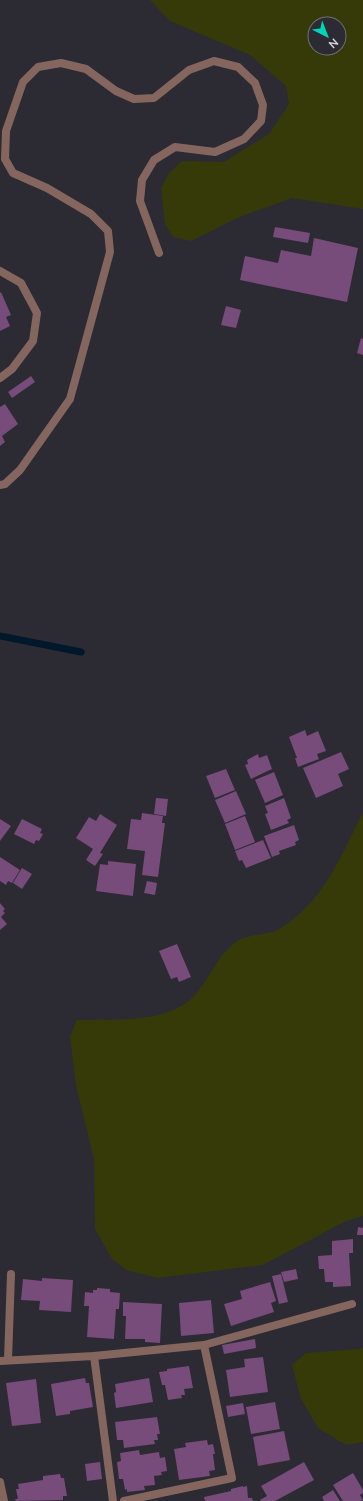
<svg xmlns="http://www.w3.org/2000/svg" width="363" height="1501" viewBox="0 0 363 1501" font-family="Mulish,sans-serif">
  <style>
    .green { fill: #363a09; fill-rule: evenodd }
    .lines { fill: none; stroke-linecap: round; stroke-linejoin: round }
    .stream { stroke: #00182c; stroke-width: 7 }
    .building { fill: #774b7a }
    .minor { stroke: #84665f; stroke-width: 8 }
  </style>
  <rect width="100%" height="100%" fill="#2c2a33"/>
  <g class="green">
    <path d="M 150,0 L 363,0 L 363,209 L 292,198 L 237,218 L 191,241 L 173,237 L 165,224 L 161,188 L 169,173 L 182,161 L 224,162 L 269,134 L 289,104 L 286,86 L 250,55 L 170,21 ZM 315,24 L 339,24 L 339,48 L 315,48 Z"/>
    <path d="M 363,812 L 363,1216 L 346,1221 L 263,1265 L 157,1278 L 126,1270 L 112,1259 L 95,1229 L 94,1159 L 76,1086 L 70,1036 L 77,1020 C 112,1019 170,1024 195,995 C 211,977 216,957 236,942 C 248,933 266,936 279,929 C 323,903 341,856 363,812 Z"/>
    <path d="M 363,1348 L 363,1442 L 346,1445 L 318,1428 L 301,1399 L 292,1365 L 306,1353 L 359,1349 Z"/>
  </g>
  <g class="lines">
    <path class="stream" d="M 0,636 L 81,652"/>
  </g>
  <g class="building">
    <path d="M 275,227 L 310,233 L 308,243 L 273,237 Z"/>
    <path d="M 314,238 L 358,248 L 347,302 L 240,280 L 245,256 L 278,263 L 281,250 L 311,256 Z"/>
    <path d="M 1,292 L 11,315 L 6,317 L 10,326 L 0,331 L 0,293 Z"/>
    <path d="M 226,306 L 241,310 L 236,328 L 221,325 Z"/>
    <path d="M 361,338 L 363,339 L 363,355 L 357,353 Z"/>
    <path d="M 31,376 L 35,382 L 12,398 L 8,392 Z"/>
    <path d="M 5,404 L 18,424 L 2,436 L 5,442 L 0,446 L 0,407 Z"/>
    <path d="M 305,730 L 307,736 L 318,731 L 326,751 L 317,754 L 319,759 L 298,767 L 295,758 L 297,758 L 289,737 Z"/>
    <path d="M 341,752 L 349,769 L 338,774 L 343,786 L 316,798 L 303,768 Z"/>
    <path d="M 258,754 L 259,758 L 267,755 L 272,769 L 251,779 L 245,765 L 248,764 L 247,760 Z"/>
    <path d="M 226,769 L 235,790 L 215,798 L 206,776 Z"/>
    <path d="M 274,772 L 283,795 L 265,803 L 255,780 Z"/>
    <path d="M 236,791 L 246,814 L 225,823 L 215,800 Z"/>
    <path d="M 156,798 L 168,799 L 166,816 L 154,814 Z"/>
    <path d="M 284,798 L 291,818 L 287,820 L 289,823 L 271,830 L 265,814 L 268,813 L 265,806 Z"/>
    <path d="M 142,813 L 163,816 L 162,823 L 165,823 L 158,877 L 142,875 L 145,851 L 127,849 L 131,819 L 141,820 Z"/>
    <path d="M 100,814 L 117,825 L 100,853 L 103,854 L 95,866 L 86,860 L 93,849 L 76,838 L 89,817 L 96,821 Z"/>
    <path d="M 245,816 L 255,842 L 235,850 L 225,824 Z"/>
    <path d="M 0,819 L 11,826 L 0,841 Z"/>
    <path d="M 22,819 L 42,829 L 40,833 L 43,834 L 39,841 L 36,840 L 34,844 L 14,834 Z"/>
    <path d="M 294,825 L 299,840 L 295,842 L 296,845 L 279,851 L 280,854 L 272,857 L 264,836 Z"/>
    <path d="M 263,840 L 271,858 L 246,868 L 242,860 L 239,861 L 235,851 Z"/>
    <path d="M 0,857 L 20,870 L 12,883 L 8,881 L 6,885 L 0,881 Z"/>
    <path d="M 108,861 L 136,864 L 133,896 L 96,891 L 100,864 L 108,865 Z"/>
    <path d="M 22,868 L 32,874 L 22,889 L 13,883 Z"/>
    <path d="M 147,881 L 157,883 L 155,895 L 144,893 Z"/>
    <path d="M 0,903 L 5,909 L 3,911 L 5,913 L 1,917 L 7,924 L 0,930 Z"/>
    <path d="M 177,944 L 191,977 L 179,982 L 177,977 L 171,979 L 159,951 Z"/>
    <path d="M 358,1227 L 363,1228 L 363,1235 L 357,1235 Z"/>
    <path d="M 353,1239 L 353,1253 L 349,1253 L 351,1286 L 333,1287 L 333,1282 L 325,1282 L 324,1269 L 319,1269 L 318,1256 L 332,1255 L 332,1241 Z"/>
    <path d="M 296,1269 L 298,1279 L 284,1282 L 281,1272 Z"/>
    <path d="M 281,1274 L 288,1302 L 279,1304 L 272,1276 Z"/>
    <path d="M 42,1278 L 73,1280 L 71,1312 L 39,1310 L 40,1301 L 21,1300 L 23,1279 L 42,1281 Z"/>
    <path d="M 270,1282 L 276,1301 L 271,1303 L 274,1312 L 231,1326 L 224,1304 L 242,1299 L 240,1291 Z"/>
    <path d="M 97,1288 L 110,1289 L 110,1292 L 120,1293 L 119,1309 L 116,1309 L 114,1339 L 87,1337 L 89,1306 L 84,1306 L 85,1292 L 93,1293 L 93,1290 L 97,1290 Z"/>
    <path d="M 211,1300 L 214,1333 L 181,1336 L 179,1303 Z"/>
    <path d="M 123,1302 L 162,1304 L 160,1343 L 145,1342 L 145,1339 L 125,1339 L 126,1316 L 123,1316 Z"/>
    <path d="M 255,1339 L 256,1348 L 224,1354 L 222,1345 Z"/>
    <path d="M 263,1357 L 268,1392 L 230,1397 L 226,1370 L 245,1367 L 244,1359 Z"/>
    <path d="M 189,1366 L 193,1388 L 184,1389 L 185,1395 L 181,1395 L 182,1398 L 168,1400 L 165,1385 L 162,1385 L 159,1372 L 167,1371 L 167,1369 Z"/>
    <path d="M 85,1378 L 86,1383 L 89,1383 L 93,1407 L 70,1411 L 70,1414 L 56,1416 L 51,1384 Z"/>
    <path d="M 149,1378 L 153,1402 L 116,1408 L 114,1393 L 116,1392 L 115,1384 Z"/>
    <path d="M 36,1379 L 41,1423 L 12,1426 L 6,1383 Z"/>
    <path d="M 275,1402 L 280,1429 L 251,1434 L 246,1407 Z"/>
    <path d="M 243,1403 L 245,1414 L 228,1417 L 226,1406 Z"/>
    <path d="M 157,1417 L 160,1434 L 157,1434 L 158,1440 L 154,1440 L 155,1444 L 124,1448 L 123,1440 L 117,1440 L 115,1422 Z"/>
    <path d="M 284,1431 L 290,1460 L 258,1466 L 253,1437 Z"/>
    <path d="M 207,1440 L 208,1445 L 213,1444 L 215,1454 L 213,1454 L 215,1470 L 209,1471 L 210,1476 L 179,1480 L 174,1449 L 186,1447 L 185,1443 Z"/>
    <path d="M 139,1450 L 140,1455 L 159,1452 L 160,1458 L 165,1457 L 167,1471 L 161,1472 L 162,1475 L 154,1476 L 155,1485 L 144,1486 L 145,1490 L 127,1492 L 127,1489 L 125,1490 L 123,1479 L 119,1479 L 117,1462 L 121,1461 L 120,1453 Z"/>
    <path d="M 100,1462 L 102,1479 L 87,1481 L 85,1464 Z"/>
    <path d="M 304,1462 L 314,1480 L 275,1501 L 261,1501 L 260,1500 L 267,1496 L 261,1486 Z"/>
    <path d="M 353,1473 L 363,1490 L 363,1493 L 360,1495 L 363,1500 L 360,1501 L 343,1501 L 333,1485 Z"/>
    <path d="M 60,1474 L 61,1478 L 64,1478 L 67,1496 L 63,1496 L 63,1500 L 16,1501 L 15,1499 L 18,1499 L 16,1489 L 19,1489 L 18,1484 L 43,1480 L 43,1476 Z"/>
    <path d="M 243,1486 L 243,1487 L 247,1486 L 248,1498 L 252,1498 L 253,1501 L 205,1501 L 204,1497 L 231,1491 L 231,1489 Z"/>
    <path d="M 333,1490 L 340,1501 L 324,1501 L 322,1497 Z"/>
  </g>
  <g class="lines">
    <g class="minor">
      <path d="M 0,271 L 21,283 L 37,313 L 33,341 L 12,369 L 0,378"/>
      <path d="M 0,485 L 5,484 L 20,470 L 70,399 L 110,252 L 108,231 L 91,214 L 47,188 L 13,173 L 5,159 L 6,131 L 23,82 L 38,67 L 61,63 L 86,69 L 116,91 L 134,99 L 154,98 L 189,70 L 214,61 L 238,67 L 255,83 L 263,105 L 261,121 L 244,139 L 215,152 L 175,147 L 154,160 L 142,180 L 140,201 L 159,253"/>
      <path d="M 94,1356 L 113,1501"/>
      <path d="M 8,1360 L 11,1274"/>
      <path d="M 0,1361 L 94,1356 L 204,1345 L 352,1304"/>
      <path d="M 0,1482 L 4,1501"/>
      <path d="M 124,1501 L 232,1478 L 204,1345"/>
    </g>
  </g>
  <g transform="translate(327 36) rotate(138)"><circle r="19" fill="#2c2a33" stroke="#716f77"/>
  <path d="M0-3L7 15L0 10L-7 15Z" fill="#00d5b7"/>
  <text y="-6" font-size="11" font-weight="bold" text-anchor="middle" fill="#d8d7dd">N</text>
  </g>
</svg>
